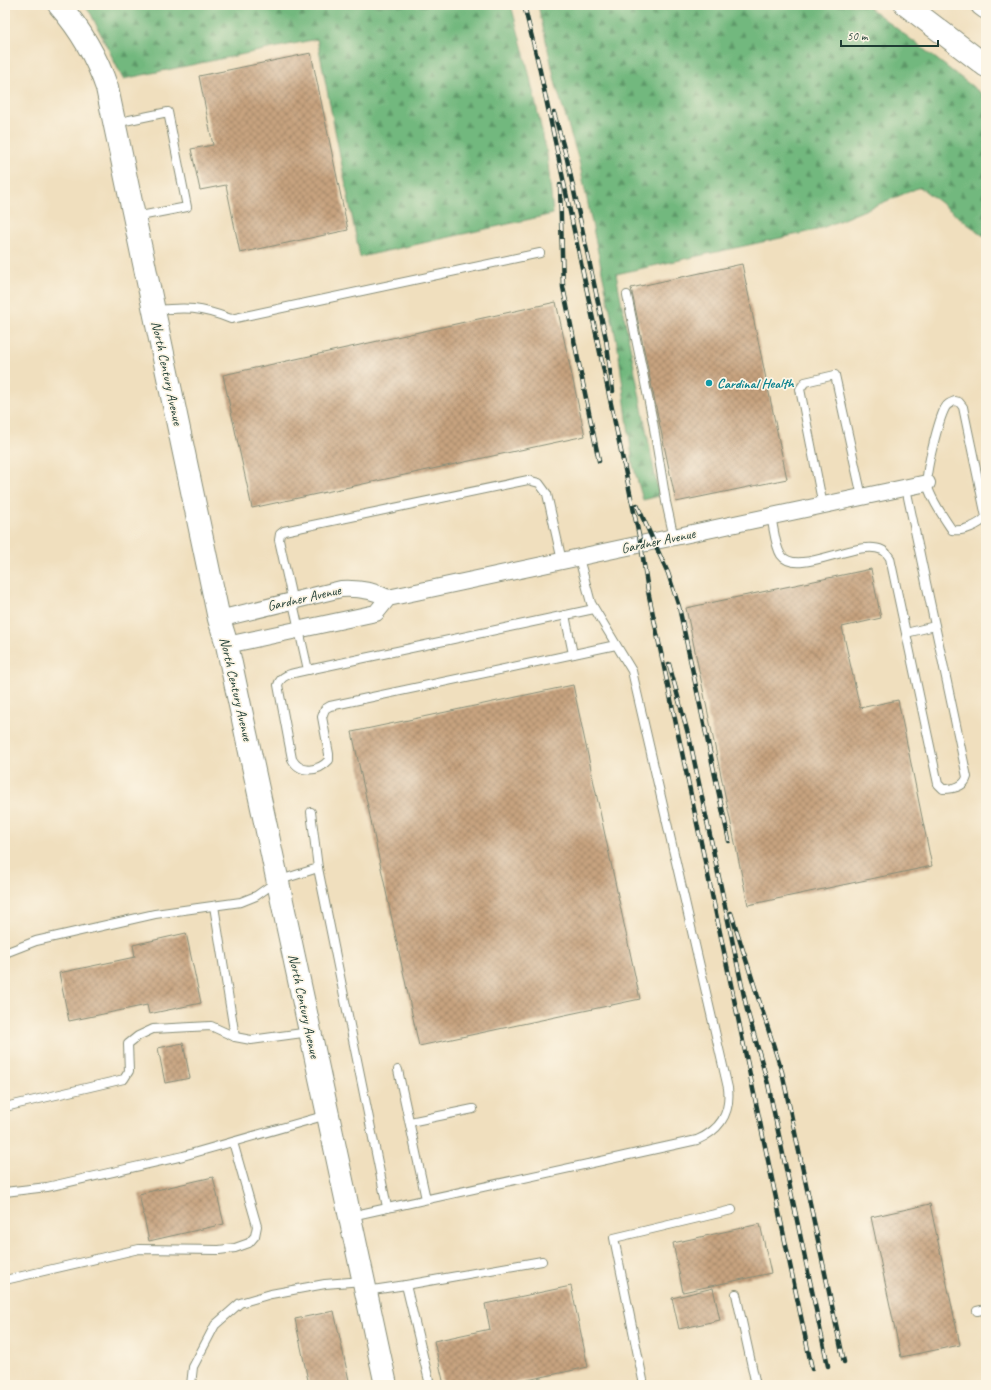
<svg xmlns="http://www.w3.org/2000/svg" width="991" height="1390" viewBox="0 0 991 1390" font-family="Caveat,sans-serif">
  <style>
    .forest { fill: url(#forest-firs); stroke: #487a59 }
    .building { fill: url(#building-cross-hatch) }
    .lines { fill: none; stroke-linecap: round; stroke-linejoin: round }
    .lane-casing { stroke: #888e79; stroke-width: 10 }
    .street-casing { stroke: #888e79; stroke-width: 18 }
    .secondary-casing { stroke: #888e79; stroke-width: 24 }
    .highway-casing { stroke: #888e79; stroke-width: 24 }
    .lane { stroke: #fff; stroke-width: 8 }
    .street { stroke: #fff; stroke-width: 16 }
    .secondary { stroke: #fff; stroke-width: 22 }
    .highway { stroke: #fff; stroke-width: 22 }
    .rail-casing { stroke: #1f3d34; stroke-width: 4.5 }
    .rail { stroke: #fcf5e5; stroke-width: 3; stroke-dasharray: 9; stroke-linecap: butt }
    .culture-dot { fill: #0f9aa8; stroke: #fcf5e5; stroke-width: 1.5 }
    .labels { text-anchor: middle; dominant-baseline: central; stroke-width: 3.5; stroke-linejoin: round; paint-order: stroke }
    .street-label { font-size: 14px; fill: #1f3d34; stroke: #fcf5e5 }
    .culture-label { font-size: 14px; font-weight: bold; fill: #0d838f; stroke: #fcf5e5; text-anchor: start }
  </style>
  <defs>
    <pattern id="forest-firs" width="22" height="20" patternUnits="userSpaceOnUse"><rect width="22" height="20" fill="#72b87e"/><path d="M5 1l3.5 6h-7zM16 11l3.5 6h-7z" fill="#5d9768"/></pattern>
    <pattern id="building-cross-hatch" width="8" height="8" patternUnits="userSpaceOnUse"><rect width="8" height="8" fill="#c7a37f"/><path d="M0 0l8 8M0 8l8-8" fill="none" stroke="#a18669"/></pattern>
  </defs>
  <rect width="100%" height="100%" fill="#fcf5e5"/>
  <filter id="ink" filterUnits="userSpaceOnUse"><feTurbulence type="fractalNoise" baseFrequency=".025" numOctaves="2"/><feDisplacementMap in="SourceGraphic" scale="8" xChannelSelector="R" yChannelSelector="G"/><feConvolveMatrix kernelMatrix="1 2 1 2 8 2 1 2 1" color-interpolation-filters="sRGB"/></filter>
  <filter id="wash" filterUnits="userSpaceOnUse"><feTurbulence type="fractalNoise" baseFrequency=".012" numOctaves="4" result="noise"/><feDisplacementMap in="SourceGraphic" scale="16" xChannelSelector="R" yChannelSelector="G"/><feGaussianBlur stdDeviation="0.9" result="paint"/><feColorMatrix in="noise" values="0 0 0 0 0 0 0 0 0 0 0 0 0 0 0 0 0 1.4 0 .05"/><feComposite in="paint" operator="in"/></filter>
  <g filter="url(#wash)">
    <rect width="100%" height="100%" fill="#f0dfbe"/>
    <g class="forest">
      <path d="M 84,5 L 511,5 L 528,69 L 547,154 L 553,214 L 360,257 L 317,39 L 123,79 L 91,14 Z"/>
      <path d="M 538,5 L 866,5 L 986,97 L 986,238 L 920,187 L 817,230 L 616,274 L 659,496 L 643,500 L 633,465 L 618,348 L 579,161 L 556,85 Z"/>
    </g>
    <g id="blocks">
      <g class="building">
        <path d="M 311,53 L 348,230 L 240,253 L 226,185 L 200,190 L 191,149 L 213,145 L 199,76 Z"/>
        <path d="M 742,264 L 787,479 L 676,502 L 631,288 Z"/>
        <path d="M 556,302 L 585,436 L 252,508 L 223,375 Z"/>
        <path d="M 871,569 L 881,618 L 842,627 L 860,708 L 898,700 L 932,866 L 748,905 L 686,608 Z"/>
        <path d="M 573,685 L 640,999 L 419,1046 L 352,732 Z"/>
        <path d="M 186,933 L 201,1003 L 149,1014 L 147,1005 L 69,1021 L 59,973 L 135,957 L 133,945 Z"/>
        <path d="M 183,1043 L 190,1078 L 165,1083 L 158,1048 Z"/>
        <path d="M 213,1177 L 224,1224 L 149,1241 L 139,1194 Z"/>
        <path d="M 930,1204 L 960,1345 L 901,1357 L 871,1217 Z"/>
        <path d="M 760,1224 L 771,1273 L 683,1292 L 673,1243 Z"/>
        <path d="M 571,1286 L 588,1367 L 504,1385 L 444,1385 L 434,1341 L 490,1329 L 485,1304 Z"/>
        <path d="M 713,1288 L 720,1320 L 679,1329 L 672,1298 Z"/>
        <path d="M 334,1311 L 350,1385 L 309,1385 L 295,1319 Z"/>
      </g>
    </g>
  </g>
  <g filter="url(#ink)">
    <use href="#blocks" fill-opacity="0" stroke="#888e79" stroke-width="1"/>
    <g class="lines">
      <defs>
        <g id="lane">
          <path d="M 115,123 L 168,112 L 187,207 L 135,217"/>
          <path d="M 627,295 L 653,422 L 666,502 L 674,538"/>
          <path d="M 155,310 C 187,307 200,307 231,319 L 540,253"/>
          <path d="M 955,401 L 959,402 L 963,407 L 986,517 C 979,525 963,532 952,530 C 944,518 930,498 927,484 C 925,472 939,419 945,408 C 947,404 950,403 955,401 Z"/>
          <path d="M 823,506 L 800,389 L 805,382 L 835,375 L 862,497"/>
          <path d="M 771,517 C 774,528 775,546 781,555 C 797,578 858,538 882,550 C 885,551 888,555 890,558 L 938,784 L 943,789 C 952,789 964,788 967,777 L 906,488"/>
          <path d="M 562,561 L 547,494 L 539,483 L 528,480 L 284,531 L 280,534 L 279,540 L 308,670 C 297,673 281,673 278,685 L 292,759 C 300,774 318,772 329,760 L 329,754 L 322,717 L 325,709 L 330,706 L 616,645"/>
          <path d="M 565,615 L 573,654"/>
          <path d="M 906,633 L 935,626"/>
          <path d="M 308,670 L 594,609"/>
          <path d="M 311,812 L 318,868"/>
          <path d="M 214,906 L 235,1037"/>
          <path d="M 5,953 L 36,941 L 155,914 L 241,902 L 256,896 L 277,881 L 318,868 L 387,1207"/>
          <path d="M 398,1070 L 426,1199"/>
          <path d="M 5,1107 L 124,1079 L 129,1071 L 128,1044 L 138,1036 L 153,1029 L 211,1026 L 235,1037 L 251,1040 L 310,1032"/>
          <path d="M 410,1122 L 473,1109"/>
          <path d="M 5,1192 L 47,1187 L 183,1156 L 327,1115"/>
          <path d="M 351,1216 L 697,1140 C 720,1130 731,1114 728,1088 L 632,671 L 591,603 L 579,558"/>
          <path d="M 5,1280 L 139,1249 L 219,1250 L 235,1248 L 249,1243 L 255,1236 L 257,1226 L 233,1142"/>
          <path d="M 406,1285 L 542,1261"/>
          <path d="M 366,1291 L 406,1285 L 430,1385"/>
          <path d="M 736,1294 L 756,1385"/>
          <path d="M 977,1311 L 986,1309"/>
          <path d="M 191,1385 L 193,1367 L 215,1325 L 240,1303 L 271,1294 L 325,1284 L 363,1281"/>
          <path d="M 644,1385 L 614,1238 L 732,1210"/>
        </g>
        <g id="street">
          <path d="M 219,619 L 341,589 C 359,588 373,590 388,598"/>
          <path d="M 227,645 L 376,613 L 388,598 L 927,483"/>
        </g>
        <path id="secondary" d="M 59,5 C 80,29 97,58 107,88 L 219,619 L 227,645 L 386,1385"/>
        <g id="highway">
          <path d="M 906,5 L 986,66"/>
          <path d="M 982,5 L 986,8"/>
        </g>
      </defs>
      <use href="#lane" class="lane-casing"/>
      <use href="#street" class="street-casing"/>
      <use href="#secondary" class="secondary-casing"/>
      <use href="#highway" class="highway-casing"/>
      <use href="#lane" class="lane"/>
      <use href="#street" class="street"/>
      <use href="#secondary" class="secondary"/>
      <use href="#highway" class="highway"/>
      <defs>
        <g id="rail">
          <path d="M 524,5 L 539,66 L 624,465"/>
          <path d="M 554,113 L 567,159 L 606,339 L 613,391"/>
          <path d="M 560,185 L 563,287 L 599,461"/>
          <path d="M 623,460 L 641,545 L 648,591 L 812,1369"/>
          <path d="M 637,505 L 668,573 L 679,607 L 729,841"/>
          <path d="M 669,664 L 690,741 L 747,1010 L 768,1084 L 828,1366"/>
          <path d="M 731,913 L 782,1072 L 844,1362"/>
        </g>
      </defs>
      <use href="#rail" class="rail-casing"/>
      <use href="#rail" class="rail"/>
    </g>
  </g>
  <circle class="culture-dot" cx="709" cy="383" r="4"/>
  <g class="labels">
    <g class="street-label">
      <text transform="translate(167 373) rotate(78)">North Century Avenue</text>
      <text transform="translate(658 541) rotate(-12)">Gardner Avenue</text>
      <text transform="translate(304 598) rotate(-13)">Gardner Avenue</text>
      <text transform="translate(236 689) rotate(77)">North Century Avenue</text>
      <text transform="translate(304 1006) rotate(78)">North Century Avenue</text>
    </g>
    <g class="culture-label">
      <text x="717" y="383">Cardinal Health</text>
    </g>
  </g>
  <rect width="991" height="1390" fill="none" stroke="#fcf5e5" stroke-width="20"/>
  <path d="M841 40v6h97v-6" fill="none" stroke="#1f3d34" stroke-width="2"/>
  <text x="847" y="40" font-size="12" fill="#1f3d34" stroke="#fcf5e5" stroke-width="3" paint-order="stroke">50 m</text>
</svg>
